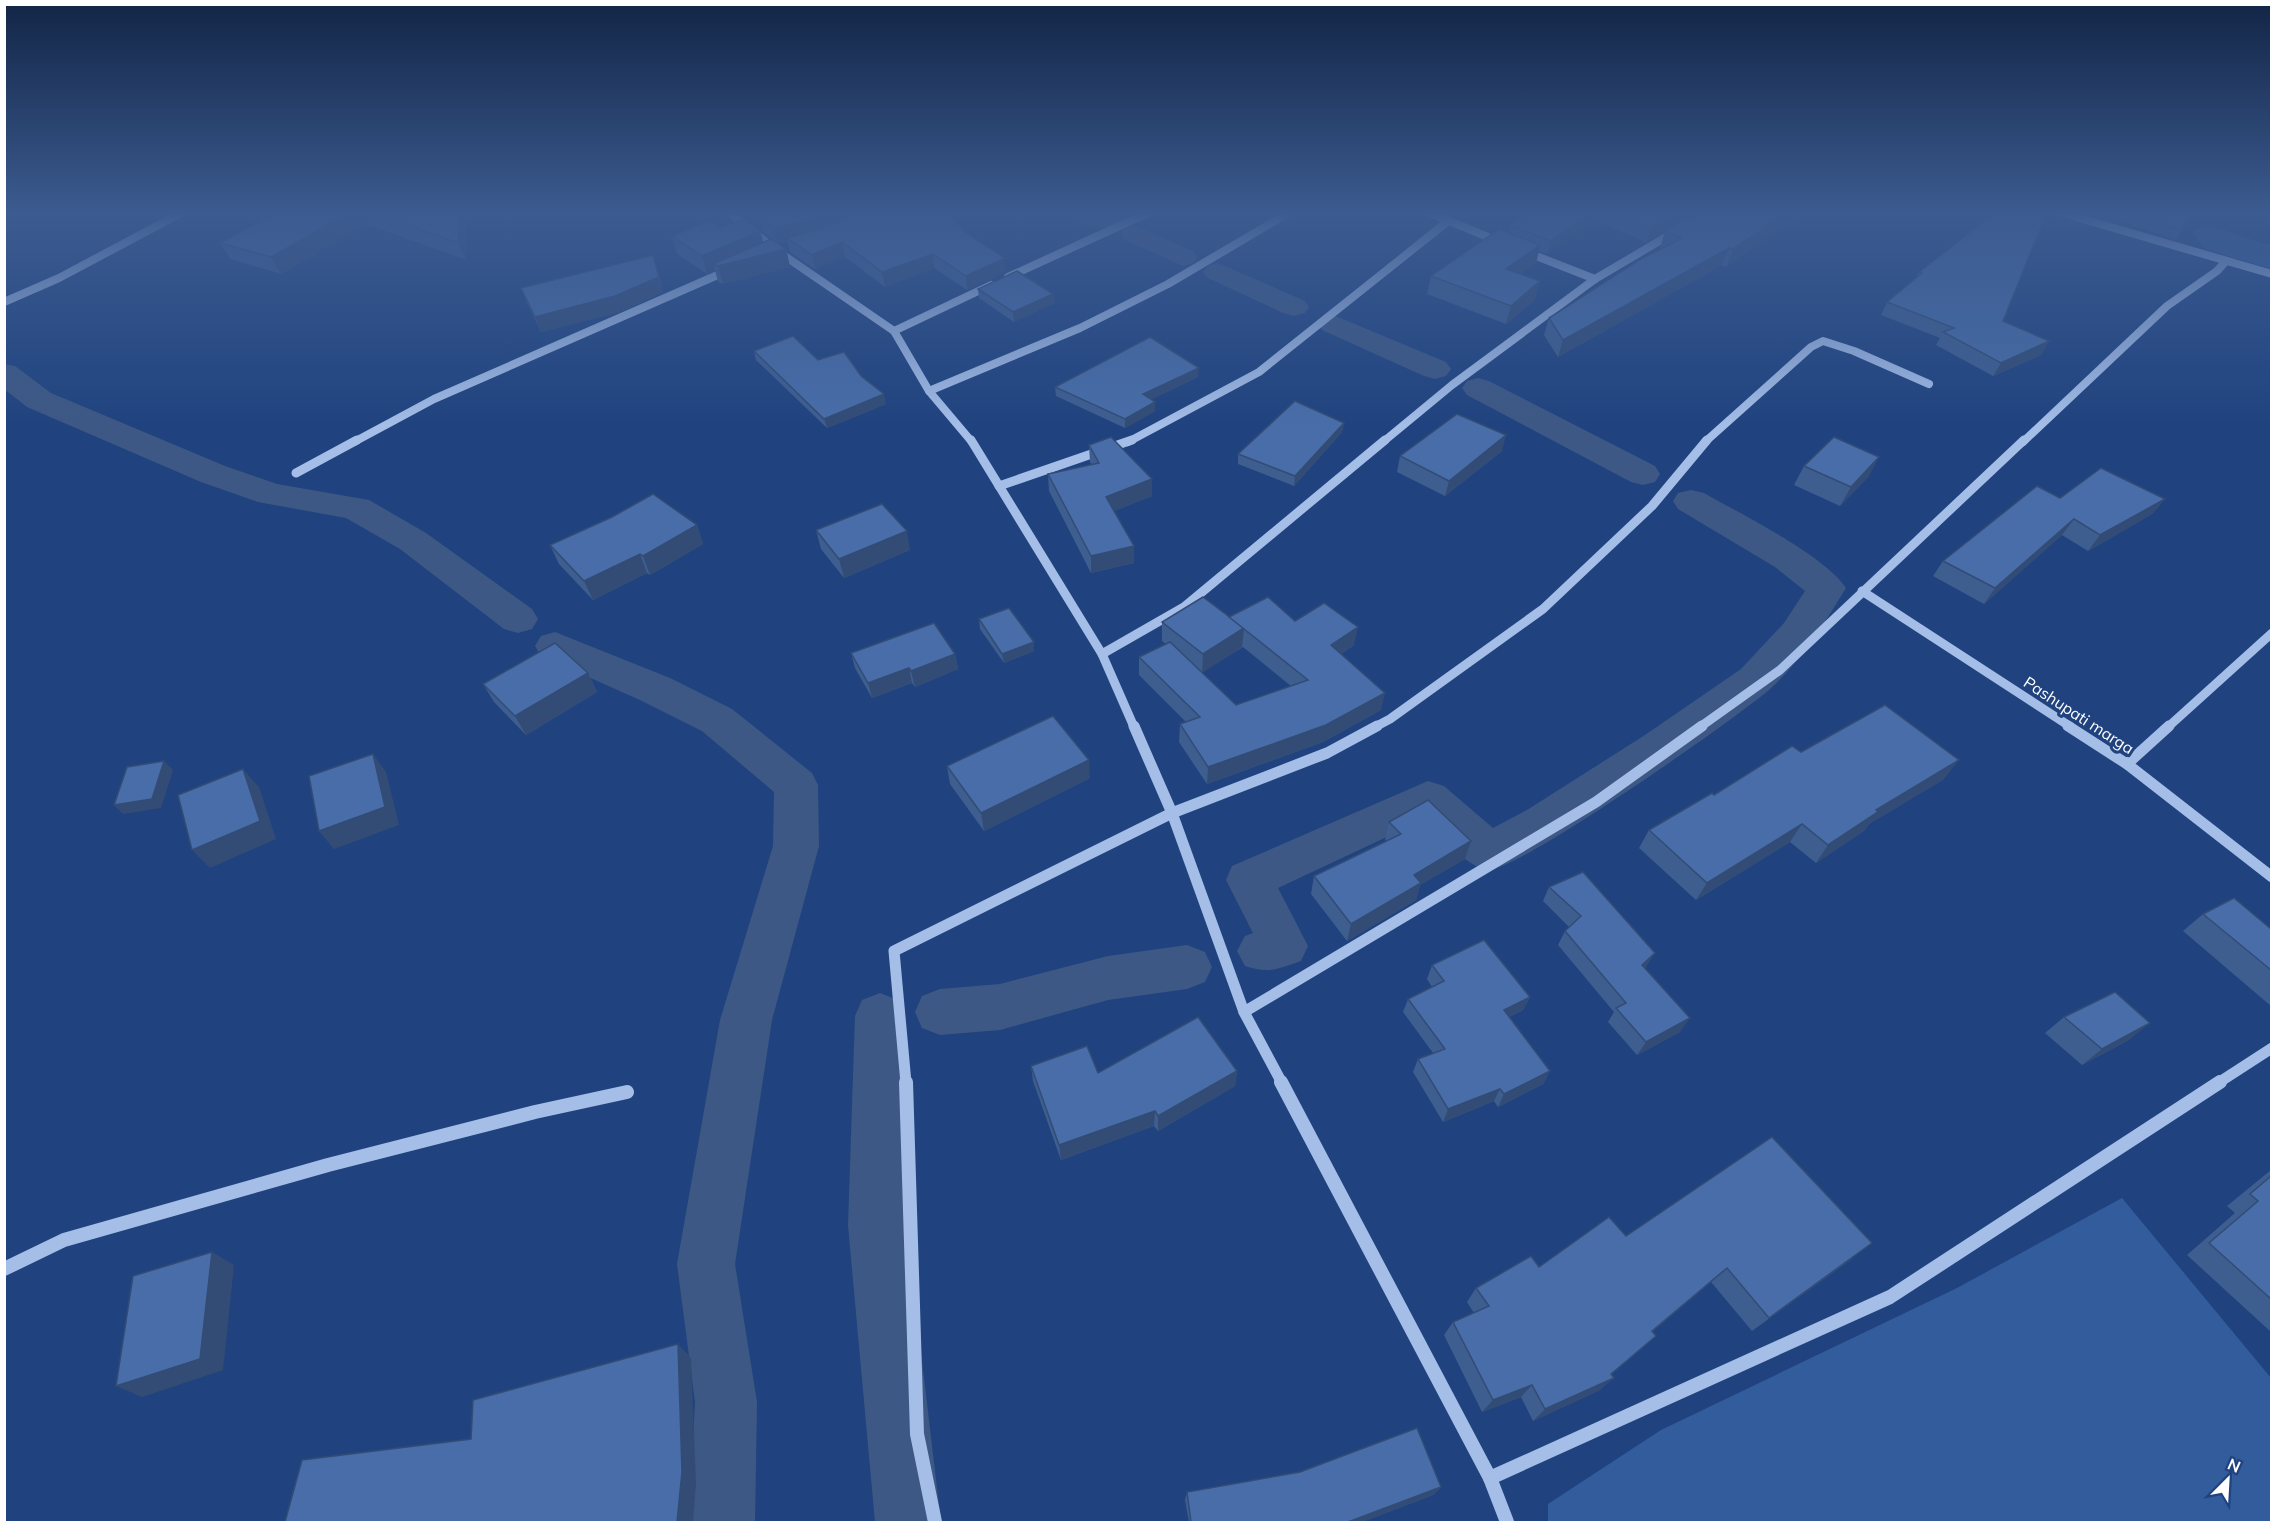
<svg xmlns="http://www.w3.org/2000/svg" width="2276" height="1527" viewBox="0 0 2276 1527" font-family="Mulish,sans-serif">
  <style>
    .green { fill: #335c9d }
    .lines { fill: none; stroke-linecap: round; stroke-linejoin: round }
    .canal { fill: #3d5884; fill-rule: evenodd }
    .minor-far3 { stroke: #a4bee8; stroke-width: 8 }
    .minor-far2 { stroke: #a4bee8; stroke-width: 9 }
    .minor-far1 { stroke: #a4bee8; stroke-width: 11 }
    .minor { stroke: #a4bee8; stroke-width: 14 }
    .wall { fill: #3e5e90; fill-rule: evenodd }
    .shaded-wall { fill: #324c76 }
    .building { fill: #486da8; stroke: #324c76; stroke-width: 1.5 }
    .labels { text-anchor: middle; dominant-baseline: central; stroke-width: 6; stroke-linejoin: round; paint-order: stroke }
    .street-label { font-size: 16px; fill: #fff; stroke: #20437f }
  </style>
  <rect width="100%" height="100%" fill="#20437f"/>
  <g class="green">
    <path d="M 2209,225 L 2264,244 L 2271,244 L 2271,269 L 2205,249 L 2192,232 Z"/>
    <path d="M 2122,1198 L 2271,1378 L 2271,1522 L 1548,1522 L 1548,1504 L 1661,1430 L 1957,1288 Z"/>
  </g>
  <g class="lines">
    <g class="canal">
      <path d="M 1067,212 L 1120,214 L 1124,220 L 1120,226 C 1103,230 1077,227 1067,212 Z"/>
      <path d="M 1135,226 L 1193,251 L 1197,257 L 1193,263 L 1183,266 L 1125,240 L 1121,234 L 1125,228 Z"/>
      <path d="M 1218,263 L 1305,301 L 1309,307 L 1305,313 L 1294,316 L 1283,313 L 1208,278 L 1203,272 L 1208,266 Z"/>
      <path d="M 1333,315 L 1446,362 L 1451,369 L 1446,376 L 1435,379 L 1424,376 L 1322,330 L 1318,324 L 1322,318 Z"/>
      <path d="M 4,364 L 15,366 L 51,393 L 225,466 L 277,484 L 369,500 L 426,533 L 532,609 L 538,619 L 532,629 L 518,633 L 504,629 L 400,549 L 346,518 L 258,502 L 201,482 L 27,407 L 4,389 Z"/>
      <path d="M 1478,378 L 1489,381 L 1655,466 L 1660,474 L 1655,482 L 1643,485 L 1631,482 L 1467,395 L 1462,388 L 1467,381 Z"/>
      <path d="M 1691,490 L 1704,493 C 1739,513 1826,556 1846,588 C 1824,624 1801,661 1770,689 C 1740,716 1513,875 1487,870 C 1466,866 1439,835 1423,820 L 1278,888 L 1308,946 L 1301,961 C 1278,969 1268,974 1245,966 L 1237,951 L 1245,936 L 1253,933 L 1226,880 L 1232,866 L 1428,781 L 1444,786 L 1493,828 L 1527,810 L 1645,735 L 1741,669 L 1784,623 L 1805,591 L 1775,567 L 1678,509 L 1673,501 L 1678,493 Z"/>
      <path d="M 555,632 L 670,678 L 732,709 L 812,773 L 818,785 L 819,846 L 772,1020 L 735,1264 L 757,1402 L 755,1522 L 689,1522 L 695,1402 L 677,1264 L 720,1020 L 773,846 L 774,792 L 702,731 L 640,700 L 541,656 L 535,646 L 541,636 Z"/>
      <path d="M 1187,945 L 1205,952 L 1212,967 L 1205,982 L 1187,989 L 1108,1000 L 1000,1030 L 940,1035 L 922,1028 L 915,1012 L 922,996 L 940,989 L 1000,984 L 1108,956 Z"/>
      <path d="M 880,993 L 898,1000 L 905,1016 L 906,1225 L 941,1522 L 875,1522 L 848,1225 L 855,1016 L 862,1000 Z"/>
    </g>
    <g class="minor-far3">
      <path d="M 729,212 L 776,250 L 894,331 L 929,391 L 972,442"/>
      <path d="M 1428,212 L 1500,242"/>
      <path d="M 2059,212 L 2272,274"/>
      <path d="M 1526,252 L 1595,279"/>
      <path d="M 1008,277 L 1150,212"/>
      <path d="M 4,302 L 59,278 L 183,212"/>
      <path d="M 894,331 L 991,285"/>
      <path d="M 929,391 L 1080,328 L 1168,284 L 1290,212"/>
      <path d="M 354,442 L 434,399 L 729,270"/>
      <path d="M 1128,442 L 1259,372 L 1447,222"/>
      <path d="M 1383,442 L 1452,385 L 1595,279 L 1673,233"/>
      <path d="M 1705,442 L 1811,347 L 1823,341 L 1854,351 L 1929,384"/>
      <path d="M 2023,442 L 2167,306 L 2217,271 L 2226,261"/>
    </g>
    <g class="minor-far2">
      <path d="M 971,440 L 1102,654 L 1134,727"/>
      <path d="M 296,473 L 357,440"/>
      <path d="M 999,486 L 1132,440"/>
      <path d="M 1862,591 L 2071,727"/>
      <path d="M 1102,654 L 1184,607 L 1385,440"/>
      <path d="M 1375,727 L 1390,719 L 1543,609 L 1652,506 L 1707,440"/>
      <path d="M 1700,727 L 1780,670 L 2024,440"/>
      <path d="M 2168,727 L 2272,633"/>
    </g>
    <g class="minor-far1">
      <path d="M 1134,726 L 1172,813 L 1244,1012 L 1282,1083"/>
      <path d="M 2068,726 L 2127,764 L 2272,877"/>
      <path d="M 2127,764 L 2169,726"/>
      <path d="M 1244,1012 L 1596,802 L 1702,726"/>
      <path d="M 906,1083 L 894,951 L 1172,813 L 1327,753 L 1377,726"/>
      <path d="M 2218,1083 L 2272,1048"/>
    </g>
    <g class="minor">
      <path d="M 906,1082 L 917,1434 L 935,1522"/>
      <path d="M 1281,1082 L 1490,1478 L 1507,1522"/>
      <path d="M 4,1269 L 64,1240 L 328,1165 L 535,1112 L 627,1092"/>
      <path d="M 1490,1478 L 1890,1297 L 2220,1082"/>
    </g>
  </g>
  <g class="wall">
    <path d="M 278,212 L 481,212 L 466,220 L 466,260 L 367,224 L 281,274 L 230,259 L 220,243 Z"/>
    <path d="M 1529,212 L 1684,212 L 1680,222 L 1646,242 L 1594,220 L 1547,254 L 1539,251 L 1536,263 L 1520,274 L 1535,300 L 1506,324 L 1427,294 L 1431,276 L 1508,233 L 1510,225 Z"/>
    <path d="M 1804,212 L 1726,267 L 1722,265 L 1558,357 L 1544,335 L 1549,318 L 1661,249 L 1660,248 L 1665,231 Z"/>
    <path d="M 2095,212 L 2189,212 L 2182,231 L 2176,240 Z"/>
    <path d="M 759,217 L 966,233 L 1006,272 L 967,290 L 934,268 L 885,287 L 845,257 L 815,269 L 790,252 L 787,241 L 778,243 L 786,249 L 790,267 L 723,284 L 718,282 L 715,270 L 707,274 L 677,254 L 672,236 L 720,227 L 760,231 L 763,242 L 776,242 L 763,232 Z"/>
    <path d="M 658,270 L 663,292 L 620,312 L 541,332 L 527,303 L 521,288 Z"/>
    <path d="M 1919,272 L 2003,321 L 2049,341 L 2041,355 L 1993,376 L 1936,345 L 1940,338 L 1881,315 L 1887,302 L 1916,278 Z"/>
    <path d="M 978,289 L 1053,294 L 1054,303 L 1014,322 L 979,298 Z"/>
    <path d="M 754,351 L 818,360 L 886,404 L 827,428 L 756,360 Z"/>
    <path d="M 1198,377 L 1152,399 L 1155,411 L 1125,428 L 1056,396 L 1055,387 Z"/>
    <path d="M 1344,423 L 1342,432 L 1294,486 L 1238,464 L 1238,454 Z"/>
    <path d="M 1089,445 L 1152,496 L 1114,511 L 1134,563 L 1091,573 L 1049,491 L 1048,474 L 1092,465 L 1090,462 Z"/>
    <path d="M 1502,451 L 1445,496 L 1397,472 L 1400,456 Z"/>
    <path d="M 1804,466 L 1869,476 L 1840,506 L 1794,485 Z"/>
    <path d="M 2060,498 L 2165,499 L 2152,514 L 2088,551 L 2062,535 L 1984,604 L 1933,576 L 1943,561 Z"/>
    <path d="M 697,525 L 703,544 L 650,575 L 647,573 L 593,600 L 559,564 L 550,545 Z"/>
    <path d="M 816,530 L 910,550 L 844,578 L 821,549 Z"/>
    <path d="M 1229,617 L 1295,621 L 1354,645 L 1341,654 L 1381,710 L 1323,742 L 1207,784 L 1179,742 L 1180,724 L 1186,722 L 1139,675 L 1139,657 L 1166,644 L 1162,641 L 1162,622 ZM 1243,647 L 1291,686 L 1236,705 L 1202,672 Z"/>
    <path d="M 979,619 L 1034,642 L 1034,651 L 1004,663 L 980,629 Z"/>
    <path d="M 851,653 L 955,654 L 958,669 L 915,687 L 912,683 L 872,698 L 855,668 Z"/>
    <path d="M 588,673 L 597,692 L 526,735 L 494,702 L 483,684 Z"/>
    <path d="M 1801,752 L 1944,779 L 1869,824 L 1865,830 L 1816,863 L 1790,842 L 1696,900 L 1639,848 L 1649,830 L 1714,795 Z"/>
    <path d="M 947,766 L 1090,778 L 984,831 L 950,784 Z"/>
    <path d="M 1389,822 L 1471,841 L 1465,859 L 1420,885 L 1416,900 L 1347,941 L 1311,894 L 1314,876 L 1386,841 L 1385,840 Z"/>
    <path d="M 1549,887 L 1646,967 L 1645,968 L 1680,1032 L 1637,1055 L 1608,1022 L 1614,1012 L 1558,945 L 1565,931 L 1569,927 L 1543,901 Z"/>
    <path d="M 2203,914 L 2271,929 L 2271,1006 L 2183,931 Z"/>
    <path d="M 1432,965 L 1530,997 L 1523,1010 L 1509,1017 L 1550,1071 L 1543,1084 L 1498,1107 L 1494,1101 L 1443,1122 L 1413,1072 L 1418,1059 L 1433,1053 L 1403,1012 L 1408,999 L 1432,987 L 1427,979 Z"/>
    <path d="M 2064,1017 L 2129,1040 L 2082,1065 L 2045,1033 Z"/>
    <path d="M 1031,1066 L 1098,1073 L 1237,1071 L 1235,1086 L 1158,1131 L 1154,1126 L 1061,1160 L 1033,1081 Z"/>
    <path d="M 2271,1170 L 2271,1332 L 2187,1255 L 2235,1213 L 2227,1206 Z"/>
    <path d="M 1626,1236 L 1853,1258 L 1752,1331 L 1711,1282 L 1652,1332 L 1641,1349 L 1612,1374 L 1600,1390 L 1533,1421 L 1521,1397 L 1482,1412 L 1444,1335 L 1453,1322 L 1474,1313 L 1467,1302 L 1476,1288 Z"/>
    <path d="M 1441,1487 L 1433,1495 L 1362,1522 L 1189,1522 L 1185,1500 L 1187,1492 Z"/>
  </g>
  <g class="shaded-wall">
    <path d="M 351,212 L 362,212 L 367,224 L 281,274 L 271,257 Z"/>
    <path d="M 459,212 L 481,212 L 466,220 L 466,260 L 458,243 Z"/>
    <path d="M 830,212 L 870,212 L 790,240 L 787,238 L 788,241 L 777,243 L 774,229 Z"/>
    <path d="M 1591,212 L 1597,212 L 1594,220 L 1547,254 L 1551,241 Z"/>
    <path d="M 1679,212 L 1684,212 L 1680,222 L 1646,242 L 1650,229 Z"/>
    <path d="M 1787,212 L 1804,212 L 1726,267 L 1733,249 Z"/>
    <path d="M 760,231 L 765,248 L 786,249 L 790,267 L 723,284 L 718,266 L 713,264 L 715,270 L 707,274 L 702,256 Z"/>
    <path d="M 842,242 L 845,257 L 815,269 L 812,255 Z"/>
    <path d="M 1540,245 L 1536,263 L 1501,287 L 1506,269 Z"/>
    <path d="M 1729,248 L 1722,265 L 1558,357 L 1563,340 Z"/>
    <path d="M 933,254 L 934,268 L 885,287 L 882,272 Z"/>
    <path d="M 653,255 L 663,292 L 620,312 L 541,332 L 535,317 Z"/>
    <path d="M 1005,258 L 1006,272 L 967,290 L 966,276 Z"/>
    <path d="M 1540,281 L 1535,300 L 1506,324 L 1511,306 Z"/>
    <path d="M 1053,294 L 1054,303 L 1014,322 L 1013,312 Z"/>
    <path d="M 2049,341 L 2041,355 L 1993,376 L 2001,363 Z"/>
    <path d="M 1199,368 L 1198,377 L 1143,404 L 1143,394 Z"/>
    <path d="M 884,394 L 886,404 L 827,428 L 824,419 Z"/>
    <path d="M 1155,402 L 1155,411 L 1125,428 L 1125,419 Z"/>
    <path d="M 1344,423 L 1342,432 L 1294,486 L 1295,476 Z"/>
    <path d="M 1506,435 L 1502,451 L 1445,496 L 1449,481 Z"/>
    <path d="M 1879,457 L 1869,476 L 1840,506 L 1851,487 Z"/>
    <path d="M 1152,479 L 1152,496 L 1107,514 L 1106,497 Z"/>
    <path d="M 2165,499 L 2152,514 L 2088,551 L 2100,535 Z"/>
    <path d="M 2074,519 L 2062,535 L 1984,604 L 1995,588 Z"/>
    <path d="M 697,525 L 703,544 L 650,575 L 643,556 Z"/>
    <path d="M 907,531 L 910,550 L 844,578 L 839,559 Z"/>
    <path d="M 1134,546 L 1134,563 L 1091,573 L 1091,556 Z"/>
    <path d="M 640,554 L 647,573 L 593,600 L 584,581 Z"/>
    <path d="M 1358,627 L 1354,645 L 1328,662 L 1331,645 Z"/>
    <path d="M 1244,628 L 1242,647 L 1202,673 L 1203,654 Z"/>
    <path d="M 1034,642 L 1034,651 L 1004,663 L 1002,654 Z"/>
    <path d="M 955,654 L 958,669 L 915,687 L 911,671 Z"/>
    <path d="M 909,668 L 912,683 L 872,698 L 868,683 Z"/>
    <path d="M 588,673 L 597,692 L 526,735 L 515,716 Z"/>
    <path d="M 1385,693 L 1381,710 L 1323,742 L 1207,784 L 1208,767 Z"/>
    <path d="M 373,754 L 386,772 L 399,825 L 334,849 L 319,831 Z"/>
    <path d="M 1089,760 L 1090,778 L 984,831 L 981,813 Z"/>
    <path d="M 1959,760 L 1944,779 L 1869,824 L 1865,830 L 1816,863 L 1828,845 L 1876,810 Z"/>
    <path d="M 164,761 L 173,770 L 161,808 L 123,814 L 114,805 Z"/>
    <path d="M 243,769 L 259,787 L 276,839 L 210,868 L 192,850 Z"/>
    <path d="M 1802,824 L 1790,842 L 1696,900 L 1707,883 Z"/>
    <path d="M 1471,841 L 1465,859 L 1420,885 L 1416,900 L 1347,941 L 1351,924 L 1414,875 Z"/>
    <path d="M 1655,953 L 1646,967 L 1633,979 L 1642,965 Z"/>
    <path d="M 1530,997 L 1523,1010 L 1497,1023 L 1504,1010 Z"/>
    <path d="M 1690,1018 L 1680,1032 L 1637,1055 L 1646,1042 Z"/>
    <path d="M 2150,1023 L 2129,1040 L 2082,1065 L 2102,1049 Z"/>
    <path d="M 1237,1071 L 1235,1086 L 1158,1131 L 1158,1116 Z"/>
    <path d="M 1550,1071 L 1543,1084 L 1498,1107 L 1504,1094 Z"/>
    <path d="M 1500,1089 L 1494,1101 L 1443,1122 L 1448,1109 Z"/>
    <path d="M 1155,1111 L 1154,1126 L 1061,1160 L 1059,1145 Z"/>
    <path d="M 212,1252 L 234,1265 L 223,1370 L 142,1397 L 116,1386 Z"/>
    <path d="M 1727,1268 L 1711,1282 L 1637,1344 L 1652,1331 Z"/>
    <path d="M 1656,1336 L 1599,1384 L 1614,1378 L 1600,1390 L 1533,1421 L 1545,1409 L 1611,1374 Z"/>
    <path d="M 678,1344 L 691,1358 L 696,1483 L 693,1522 L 677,1522 Z"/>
    <path d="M 1532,1385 L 1521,1397 L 1482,1412 L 1493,1400 Z"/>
    <path d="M 1441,1487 L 1433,1495 L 1362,1522 L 1348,1522 Z"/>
  </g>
  <g class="building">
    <path d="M 278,212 L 351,212 L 271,257 L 220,243 Z"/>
    <path d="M 372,212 L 459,212 L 458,243 Z"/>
    <path d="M 775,212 L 830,212 L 812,219 L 774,229 L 759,217 Z"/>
    <path d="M 862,212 L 947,212 L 966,233 L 1005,258 L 966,276 L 933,254 L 882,272 L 842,242 L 812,255 L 787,238 L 816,230 Z"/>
    <path d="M 1529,212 L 1591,212 L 1551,241 L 1510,225 Z"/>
    <path d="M 1611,212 L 1679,212 L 1650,229 Z"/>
    <path d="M 1701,212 L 1787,212 L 1733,249 L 1729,248 L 1563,340 L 1549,318 L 1639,260 L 1682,238 L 1665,231 Z"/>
    <path d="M 1996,212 L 2047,212 L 2003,321 L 2049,341 L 2001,363 L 1943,332 L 1954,328 L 1887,302 L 1922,273 L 1919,272 Z"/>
    <path d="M 2127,212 L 2189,212 L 2182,231 Z"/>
    <path d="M 745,219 L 760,231 L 702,256 L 672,236 L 710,221 L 720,227 Z"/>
    <path d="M 1499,229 L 1540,245 L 1506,269 L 1540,281 L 1511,306 L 1431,276 Z"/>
    <path d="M 771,239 L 786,249 L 718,266 L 713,264 Z"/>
    <path d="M 653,255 L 659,277 L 615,296 L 535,317 L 521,288 Z"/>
    <path d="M 1017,271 L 1053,294 L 1013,312 L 978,289 Z"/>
    <path d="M 793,336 L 818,360 L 844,352 L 861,376 L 884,394 L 824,419 L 754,351 Z"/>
    <path d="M 1150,337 L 1199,368 L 1143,394 L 1155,402 L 1125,419 L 1055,387 Z"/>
    <path d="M 1295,401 L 1344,423 L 1295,476 L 1238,454 Z"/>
    <path d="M 1457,414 L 1506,435 L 1449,481 L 1400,456 Z"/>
    <path d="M 1111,437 L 1152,479 L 1106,497 L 1134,546 L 1091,556 L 1048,474 L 1099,463 L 1089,445 Z"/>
    <path d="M 1834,437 L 1879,457 L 1851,487 L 1804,466 Z"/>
    <path d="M 2101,468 L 2165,499 L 2100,535 L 2074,519 L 1995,588 L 1943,561 L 2037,486 L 2060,498 Z"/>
    <path d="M 653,494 L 697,525 L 643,556 L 640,554 L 584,581 L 550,545 L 612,517 Z"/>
    <path d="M 882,504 L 907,531 L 839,559 L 816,530 Z"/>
    <path d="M 1203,597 L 1244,628 L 1203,654 L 1162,622 Z"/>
    <path d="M 1268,597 L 1295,621 L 1324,603 L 1358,627 L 1331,645 L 1385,693 L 1326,725 L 1208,767 L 1180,724 L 1200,717 L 1139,657 L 1170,642 L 1236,705 L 1308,680 L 1229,617 Z"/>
    <path d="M 1009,608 L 1034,642 L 1002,654 L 979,619 Z"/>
    <path d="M 934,623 L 955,654 L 911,671 L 909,668 L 868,683 L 851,653 Z"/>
    <path d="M 555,643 L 588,673 L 515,716 L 483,684 Z"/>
    <path d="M 1885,705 L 1959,760 L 1876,810 L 1878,812 L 1828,845 L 1802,824 L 1707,883 L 1649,830 L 1712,793 L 1714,795 L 1792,746 L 1801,752 Z"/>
    <path d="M 1053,716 L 1089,760 L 981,813 L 947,766 Z"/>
    <path d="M 373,754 L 385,807 L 319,831 L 309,776 Z"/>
    <path d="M 164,761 L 152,799 L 114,805 L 127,767 Z"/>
    <path d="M 243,769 L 260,821 L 192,850 L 178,795 Z"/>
    <path d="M 1428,800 L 1471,841 L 1414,875 L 1421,883 L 1351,924 L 1314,876 L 1401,834 L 1389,822 Z"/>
    <path d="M 1583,872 L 1655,953 L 1642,965 L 1690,1018 L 1646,1042 L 1616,1008 L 1626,1003 L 1565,931 L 1581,916 L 1549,887 Z"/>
    <path d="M 2234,898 L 2271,929 L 2271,970 L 2203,914 Z"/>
    <path d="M 1484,940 L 1530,997 L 1504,1010 L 1550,1071 L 1504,1094 L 1500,1089 L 1448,1109 L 1418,1059 L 1445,1049 L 1408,999 L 1444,981 L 1432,965 Z"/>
    <path d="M 2115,992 L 2150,1023 L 2102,1049 L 2064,1017 Z"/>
    <path d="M 1198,1017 L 1237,1071 L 1158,1116 L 1155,1111 L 1059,1145 L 1031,1066 L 1087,1046 L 1098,1073 Z"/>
    <path d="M 1772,1137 L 1872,1243 L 1769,1318 L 1727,1268 L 1652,1331 L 1656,1336 L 1611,1374 L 1614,1378 L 1545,1409 L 1532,1385 L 1493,1400 L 1453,1322 L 1489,1306 L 1476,1288 L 1531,1256 L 1539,1267 L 1609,1217 L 1626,1236 Z"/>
    <path d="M 2271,1176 L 2271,1299 L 2209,1243 L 2258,1201 L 2250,1194 Z"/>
    <path d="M 212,1252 L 200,1359 L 116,1386 L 133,1276 Z"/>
    <path d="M 678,1344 L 682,1472 L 677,1522 L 285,1522 L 302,1460 L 471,1439 L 473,1400 Z"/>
    <path d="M 1417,1428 L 1441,1487 L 1348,1522 L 1191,1522 L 1187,1492 L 1300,1472 Z"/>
  </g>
  <linearGradient id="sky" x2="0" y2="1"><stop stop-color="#122546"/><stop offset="0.5" stop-color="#3c5b90"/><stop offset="1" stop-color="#3c5b90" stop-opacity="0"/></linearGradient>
  <rect width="2276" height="426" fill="url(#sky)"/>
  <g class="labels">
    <g class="street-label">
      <text transform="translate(2079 715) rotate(33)">Pashupati marga</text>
    </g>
  </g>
  <rect width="2276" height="1527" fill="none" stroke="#ffffff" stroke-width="12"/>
  <g transform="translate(2228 1479) rotate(24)" stroke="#20437f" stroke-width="4.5" paint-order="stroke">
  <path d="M0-4.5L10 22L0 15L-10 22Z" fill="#ffffff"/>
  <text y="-9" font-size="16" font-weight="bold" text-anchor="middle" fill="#ffffff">N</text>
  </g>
</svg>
